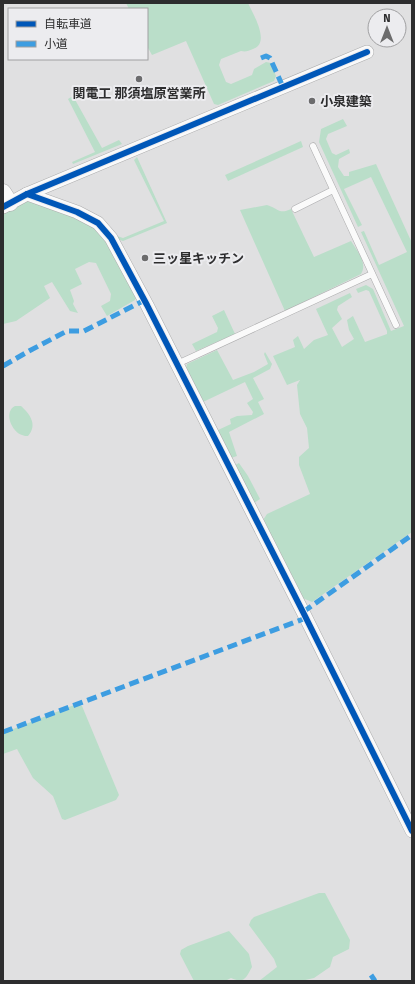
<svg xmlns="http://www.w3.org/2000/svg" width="415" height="984" viewBox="0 0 415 984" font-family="'Fira Sans','Noto Sans JP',sans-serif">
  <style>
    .green { fill: #badec9 }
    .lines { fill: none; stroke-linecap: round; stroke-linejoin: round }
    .service-casing { stroke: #acacad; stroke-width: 7 }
    .minor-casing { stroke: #acacad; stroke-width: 14 }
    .tertiary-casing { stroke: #acacad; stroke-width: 17 }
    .service { stroke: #fafafa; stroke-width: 6 }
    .minor { stroke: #fafafa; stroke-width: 13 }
    .tertiary { stroke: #fafafa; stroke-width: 16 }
    .quiet { stroke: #3d9de1; stroke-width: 5; stroke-dasharray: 10 5; stroke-linecap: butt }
    .cycleway-casing { stroke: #ececef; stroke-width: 8 }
    .cycleway { stroke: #0057b8; stroke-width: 6 }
    .poi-dot { fill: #6c6c6d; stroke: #ececef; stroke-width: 1.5 }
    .labels { text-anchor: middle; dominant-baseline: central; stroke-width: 4; stroke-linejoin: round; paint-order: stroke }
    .poi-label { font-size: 13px; font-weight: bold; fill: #2d2d2e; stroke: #ececef; text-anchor: start }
  </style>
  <rect width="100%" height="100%" fill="#e0e0e1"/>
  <g class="green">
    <path d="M 126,3 L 248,3 C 253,14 271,43 253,49 C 248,51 246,52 241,51 L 221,59 L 219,65 L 226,82 L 231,84 L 252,75 L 254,69 L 266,62 L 271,63 L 276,76 L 274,81 L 218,105 L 214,104 L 186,41 L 152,55 L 147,46 L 147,9 L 129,9 Z"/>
    <path d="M 73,96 L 102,148 L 119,140 L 122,144 L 73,164 L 72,162 L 95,152 L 68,99 Z"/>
    <path d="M 343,119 L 347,126 L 328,134 L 326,139 L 332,153 L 336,155 L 349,149 L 350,153 L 339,159 L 338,167 L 344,176 L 349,176 L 349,172 L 376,164 L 412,243 L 412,532 L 312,602 L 300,597 L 263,520 L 267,514 L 310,494 L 299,465 L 299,457 L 309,448 L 307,428 L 300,414 L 297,385 L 300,380 L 287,385 L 273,356 L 295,347 L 293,340 L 298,336 L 304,349 L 314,340 L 328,335 L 316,309 L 350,293 L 352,297 L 338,306 L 337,310 L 342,319 L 332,328 L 342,347 L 354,339 L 349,330 L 347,320 L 353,316 L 365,342 L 387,334 L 387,331 L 369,291 L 366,290 L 358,293 L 356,289 L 366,285 L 373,289 L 391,331 L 404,326 L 361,232 L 364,231 L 379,265 L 407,252 L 371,177 L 344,189 L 362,225 L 358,227 L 319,142 L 321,129 Z"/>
    <path d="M 301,141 L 303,147 L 228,181 L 225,175 Z"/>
    <path d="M 137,157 L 167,223 L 123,241 L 117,239 L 109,230 L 111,228 L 117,236 L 123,238 L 164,221 L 134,160 Z"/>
    <path d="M 26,201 L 33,201 L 97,227 L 137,296 L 135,300 L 107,316 L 101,306 L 110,301 L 111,294 L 96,263 L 89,262 L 75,269 L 82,284 L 70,290 L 74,301 L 73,304 L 78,313 L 70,311 L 52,282 L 44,286 L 50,298 L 16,321 L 3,324 L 3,212 Z"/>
    <path d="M 267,205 C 278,208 279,215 291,209 L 314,257 L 351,241 C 357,251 368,263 361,274 L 285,311 L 240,210 Z"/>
    <path d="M 224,310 L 235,334 L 196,351 L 192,344 L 217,332 L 218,328 L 212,316 Z"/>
    <path d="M 217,350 L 233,380 L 254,372 L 268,364 L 264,354 L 265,352 L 272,364 L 270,369 L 253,378 L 264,399 L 258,402 L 264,414 L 229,432 L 237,456 L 231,458 L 218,430 L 231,424 L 230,419 L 237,416 L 252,415 L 253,412 L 247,403 L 253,399 L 245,382 L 203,402 L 186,369 L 187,364 Z"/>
    <path d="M 15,406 L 21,406 C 30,414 38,425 28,436 C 26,436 24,436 22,435 C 12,432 3,412 15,406 Z"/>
    <path d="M 239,463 L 248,476 L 260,499 L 254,503 L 235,465 Z"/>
    <path d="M 74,705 L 82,706 L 119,795 L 116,800 L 65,820 L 62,819 L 53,796 L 33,778 L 17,749 L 3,754 L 3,733 Z"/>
    <path d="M 319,893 L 325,893 L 350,940 L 349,949 L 333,957 L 330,967 L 314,978 L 301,981 L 259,981 L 277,967 L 274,959 L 249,925 L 251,920 L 254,917 Z"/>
    <path d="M 229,931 L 249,954 L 252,967 C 246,978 244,984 231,978 L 225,981 L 194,981 L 180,954 L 181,950 L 188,946 Z"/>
  </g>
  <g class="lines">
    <defs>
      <g id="service">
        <path d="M 313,146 L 396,325"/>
        <path d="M 295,209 L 333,190"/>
        <path d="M 177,364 L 372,274"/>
      </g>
      <g id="minor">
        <path d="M 27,194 L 77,212 L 98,223 L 111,238 L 147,305 L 303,612 L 412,831"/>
        <path d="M 3,207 L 27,194 L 367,52"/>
      </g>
      <path id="tertiary" d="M 3,192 L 10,203"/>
    </defs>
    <use href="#service" class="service-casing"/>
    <use href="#minor" class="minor-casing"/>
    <use href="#tertiary" class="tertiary-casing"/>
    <use href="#service" class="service"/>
    <use href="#minor" class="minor"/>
    <use href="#tertiary" class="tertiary"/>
    <g class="quiet">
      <path d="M 261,58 L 266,56 L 270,58 L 283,87"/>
      <path d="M 3,366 L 29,351 L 67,331 L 84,331 L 145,300"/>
      <path d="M 303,612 L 412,535"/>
      <path d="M 3,732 L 306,618"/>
      <path d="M 371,975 L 375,981"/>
    </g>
    <defs>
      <g id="cycleway">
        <path d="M 27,194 L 77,212 L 98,223 L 111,238 L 147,305 L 303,612 L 412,831"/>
        <path d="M 3,207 L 27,194 L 367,52"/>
      </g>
    </defs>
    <use href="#cycleway" class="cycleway-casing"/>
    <use href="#cycleway" class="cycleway"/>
  </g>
  <g class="poi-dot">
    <circle cx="139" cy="79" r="4"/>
    <circle cx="312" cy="101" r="4"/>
    <circle cx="145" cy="258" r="4"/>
  </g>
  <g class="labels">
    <g class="poi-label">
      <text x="139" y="93" text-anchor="middle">関電工 那須塩原営業所</text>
      <text x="320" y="101">小泉建築</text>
      <text x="153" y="258">三ッ星キッチン</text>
    </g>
  </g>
  <rect width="415" height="984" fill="none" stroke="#2d2d2e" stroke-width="8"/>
  <rect x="8" y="8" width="140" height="52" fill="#ececef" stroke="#a0a0a2"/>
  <rect x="16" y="21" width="20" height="6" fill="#0057b8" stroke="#a0a0a2"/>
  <text x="44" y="28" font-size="12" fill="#2d2d2e">自転車道</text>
  <rect x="16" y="41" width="20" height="6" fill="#3d9de1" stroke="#a0a0a2"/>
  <text x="44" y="48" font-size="12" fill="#2d2d2e">小道</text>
  <g transform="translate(387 28)"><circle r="19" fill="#ececef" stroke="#a0a0a2"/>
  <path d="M0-3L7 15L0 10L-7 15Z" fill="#6c6c6d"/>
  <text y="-6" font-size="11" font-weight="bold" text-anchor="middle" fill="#2d2d2e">N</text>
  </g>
</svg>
